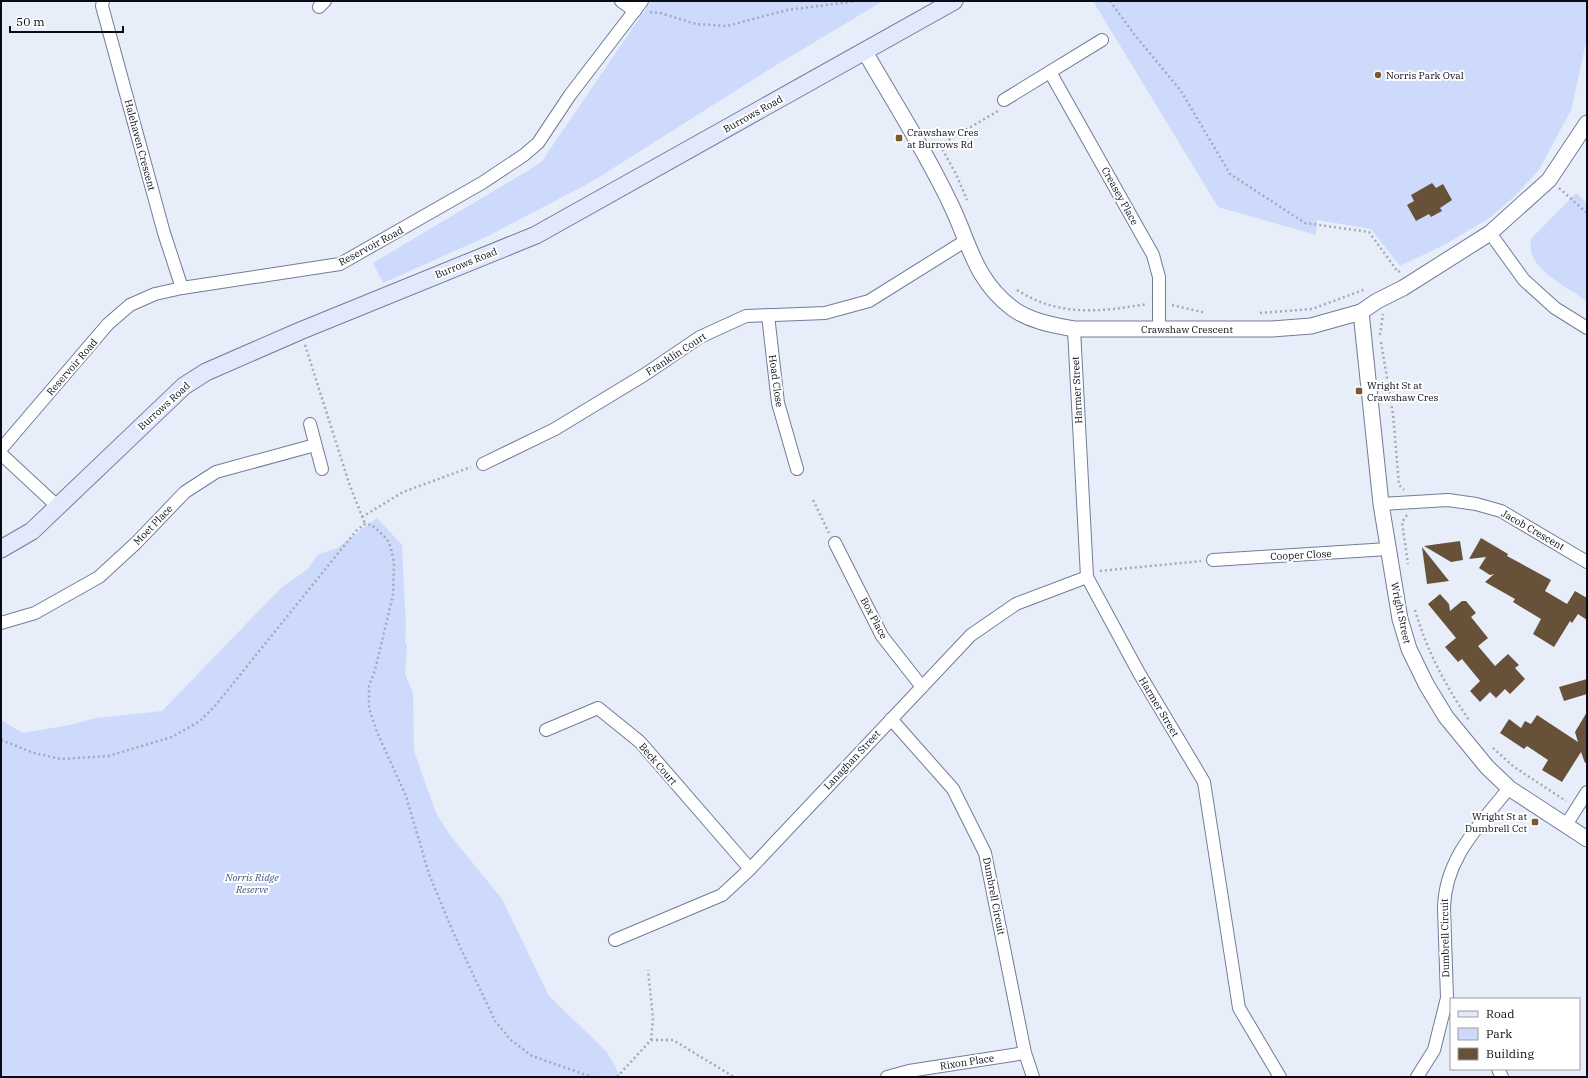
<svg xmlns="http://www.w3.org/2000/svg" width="1588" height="1078" viewBox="0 0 1588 1078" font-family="'IBM Plex Serif',serif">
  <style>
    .green { fill: #cddafc }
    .building { fill: #675139 }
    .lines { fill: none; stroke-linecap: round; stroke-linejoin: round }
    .minor-casing { stroke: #727c99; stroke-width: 14 }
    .tertiary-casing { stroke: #727c99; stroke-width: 17 }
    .secondary-casing { stroke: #727c99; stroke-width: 19 }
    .path { stroke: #a5a9b5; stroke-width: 2.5; stroke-dasharray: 2 3; stroke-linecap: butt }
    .minor { stroke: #fff; stroke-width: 12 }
    .tertiary { stroke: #fff; stroke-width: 15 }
    .secondary { stroke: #e3e9fc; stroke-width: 17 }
    .poi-dot { fill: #7b5830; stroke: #fff; stroke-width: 1.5 }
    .labels { text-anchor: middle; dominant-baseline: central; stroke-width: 4; stroke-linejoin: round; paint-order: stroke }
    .poi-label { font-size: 10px; fill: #090c17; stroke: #fff; text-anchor: start }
    .street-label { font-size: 10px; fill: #090c17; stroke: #fff }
    .park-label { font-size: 10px; font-style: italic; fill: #3e4d7e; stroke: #fff }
  </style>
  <rect width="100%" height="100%" fill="#e8edfa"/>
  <g class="green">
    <path d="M 651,1 L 883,1 L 773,67 L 593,181 L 486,237 L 383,283 L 373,263 L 529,170 L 542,161 Z"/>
    <path d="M 1093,1 L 1587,1 L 1587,37 L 1572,108 L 1539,170 L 1517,194 L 1491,217 L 1446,244 L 1400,266 L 1371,229 L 1317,220 L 1316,235 L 1218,207 Z"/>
    <path d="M 1576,193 L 1587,203 L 1587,301 C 1571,290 1536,272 1531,252 C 1530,248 1531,243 1531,239 Z"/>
    <path d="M 377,518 L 402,545 L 406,627 L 405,643 L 407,644 L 405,674 L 413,693 L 414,751 L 436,813 L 450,835 L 502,899 L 549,996 L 607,1052 L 621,1077 L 1,1077 L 1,720 L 23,733 L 70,725 L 96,718 L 162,711 L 281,588 L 308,569 L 317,555 L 337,548 Z"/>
  </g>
  <g class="building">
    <path d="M 1432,183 L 1436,188 L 1443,184 L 1452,200 L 1440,208 L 1442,211 L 1431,217 L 1429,214 L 1416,221 L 1407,205 L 1414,201 L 1411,195 Z"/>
    <path d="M 1481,538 L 1508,554 L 1507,556 L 1551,580 L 1545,591 L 1567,604 L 1575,591 L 1587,598 L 1587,620 L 1578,614 L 1572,623 L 1570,621 L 1554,647 L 1533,634 L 1541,619 L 1513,602 L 1515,599 L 1485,582 L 1494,574 L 1490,575 L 1479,568 L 1486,557 L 1469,559 Z"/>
    <path d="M 1460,541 L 1463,560 L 1451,562 L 1424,546 Z"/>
    <path d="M 1422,547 L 1449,581 L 1427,584 Z"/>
    <path d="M 1440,594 L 1449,604 L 1450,611 L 1462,601 L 1466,601 L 1476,613 L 1471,617 L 1488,638 L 1478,646 L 1495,666 L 1508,654 L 1519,665 L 1515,668 L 1525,679 L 1510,694 L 1505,689 L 1496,698 L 1490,692 L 1480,702 L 1470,691 L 1480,681 L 1462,659 L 1458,662 L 1445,647 L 1456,638 L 1428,604 Z"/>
    <path d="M 1587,679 L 1587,694 L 1564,701 L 1559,687 Z"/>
    <path d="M 1587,712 L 1587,762 L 1585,763 L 1581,752 L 1562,782 L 1542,770 L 1548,760 L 1527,746 L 1524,749 L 1500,733 L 1509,719 L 1521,728 L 1525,721 L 1531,724 L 1537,715 L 1578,742 L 1575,732 Z"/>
  </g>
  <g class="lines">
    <defs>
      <g id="minor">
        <path d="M 103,1 L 102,6 L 164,233 L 182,288"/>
        <path d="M 621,1 L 635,11"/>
        <path d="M 319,7 L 325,1"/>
        <path d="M 1050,72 L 1153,255 L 1159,277 L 1159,329"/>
        <path d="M 1004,100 L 1102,40"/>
        <path d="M 1490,233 L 1524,280 L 1555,308 L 1587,328"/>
        <path d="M 768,315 L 778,403 L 797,469"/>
        <path d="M 1074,329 L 1087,577 L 1139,673 L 1204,782 L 1239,1008 L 1280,1077"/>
        <path d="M 310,424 L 322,469"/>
        <path d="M 1,449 L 108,324 L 130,305 L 155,294 L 182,288 L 340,264 L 482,183 L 524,155 L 538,143 L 570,95 L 642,1"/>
        <path d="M 1,454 L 57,506"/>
        <path d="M 483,464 L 555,429 L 644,375 L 700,337 L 746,316 L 825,313 L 869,301 L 965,241"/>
        <path d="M 1381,504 L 1448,500 L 1476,504 L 1501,511 L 1587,562"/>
        <path d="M 835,543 L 882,636 L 922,687"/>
        <path d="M 1213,560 L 1388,549"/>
        <path d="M 1,623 L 35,613 L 99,577 L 136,543 L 185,492 L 216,472 L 315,445"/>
        <path d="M 891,719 L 953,789 L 985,853 L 1025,1053 L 1033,1077"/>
        <path d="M 546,730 L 598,708 L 640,742 L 750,869"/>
        <path d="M 1566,825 L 1587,792"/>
        <path d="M 615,940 L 722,895 L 750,869 L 971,635 L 1016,604 L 1087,577"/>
        <path d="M 1498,1069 L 1502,1077"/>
        <path d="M 887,1077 L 909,1071 L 1025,1053"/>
        <path d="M 1417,1077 L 1434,1050 L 1447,998 L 1444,908 C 1445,858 1479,826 1509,788"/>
      </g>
      <g id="tertiary">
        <path d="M 865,52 C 894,102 926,152 951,205 C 970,244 974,279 1012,308 C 1029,321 1053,325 1074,329 L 1272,329 L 1311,326 L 1361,312 L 1377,301 L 1403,288 L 1490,233 L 1549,180 L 1587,123"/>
        <path d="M 1361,312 L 1381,504 L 1400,619 L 1409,649 L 1426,684 L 1446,717 L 1487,767 L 1509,788 L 1587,839"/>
      </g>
      <path id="secondary" d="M 1,549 L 32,531 L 184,386 L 206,372 L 300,331 L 536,235 L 954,1"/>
    </defs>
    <use href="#minor" class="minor-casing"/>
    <use href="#tertiary" class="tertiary-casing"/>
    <use href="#secondary" class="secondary-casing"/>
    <g class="path">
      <path d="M 1110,1 L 1134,34 L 1181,91 L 1230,174 L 1305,223 L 1369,232 L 1398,272 L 1400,271"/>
      <path d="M 650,12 L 660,13 L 696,24 L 727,26 L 787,10 L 857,1"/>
      <path d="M 940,145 L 956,174 L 967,200"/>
      <path d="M 940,145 L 998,111"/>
      <path d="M 1559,188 L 1587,213"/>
      <path d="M 1017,290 C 1059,317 1100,312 1147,304"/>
      <path d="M 1172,305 L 1206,313"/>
      <path d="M 1260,313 L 1312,309 L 1366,289"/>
      <path d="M 1380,335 L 1383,314"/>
      <path d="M 1381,342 L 1393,414 L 1399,485 L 1404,490"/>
      <path d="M 305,345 L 349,483 L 365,524"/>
      <path d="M 813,500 L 829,533"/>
      <path d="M 1407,515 L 1402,522 L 1408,564"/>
      <path d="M 362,517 L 403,492 L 471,467"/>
      <path d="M 1100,571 L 1201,561"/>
      <path d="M 1415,610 C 1427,651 1445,685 1469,720"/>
      <path d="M 1,740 L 34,753 L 61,759 L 108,756 L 172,737 L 200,721 L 215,706 L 356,531 L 365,524 L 372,525 L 387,539 L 391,548 L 394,563 L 393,595 L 375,670 L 369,686 L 369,708 L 377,732 L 406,796 L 429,874 L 453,932 L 495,1021 L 511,1040 L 532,1056 L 592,1077"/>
      <path d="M 1493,748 L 1514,767 L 1566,801"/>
      <path d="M 651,1040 L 673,1040 L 734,1077"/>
      <path d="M 617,1077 L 651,1040 L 653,1018 L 648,970"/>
    </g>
    <use href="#minor" class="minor"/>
    <use href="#tertiary" class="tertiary"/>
    <use href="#secondary" class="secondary"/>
  </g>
  <g class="poi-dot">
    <circle cx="1378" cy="75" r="4"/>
    <rect x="895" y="134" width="8" height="8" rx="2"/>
    <rect x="1355" y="387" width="8" height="8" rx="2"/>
    <rect x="1531" y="818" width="8" height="8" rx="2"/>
  </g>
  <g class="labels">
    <g class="poi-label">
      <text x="1386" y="75">Norris Park Oval</text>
      <text x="907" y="132">Crawshaw Cres<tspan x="907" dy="12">at Burrows Rd</tspan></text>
      <text x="1367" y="385">Wright St at<tspan x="1367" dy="12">Crawshaw Cres</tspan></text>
      <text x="1527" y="816" text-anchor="end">Wright St at<tspan x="1527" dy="12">Dumbrell Cct</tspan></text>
    </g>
    <g class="street-label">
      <text transform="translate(753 114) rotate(-29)">Burrows Road</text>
      <text transform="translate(140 145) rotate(75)">Halehaven Crescent</text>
      <text transform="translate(1120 196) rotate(61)">Creasey Place</text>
      <text transform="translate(371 246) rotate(-28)">Reservoir Road</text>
      <text transform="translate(466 263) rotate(-22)">Burrows Road</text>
      <text x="1187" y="329">Crawshaw Crescent</text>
      <text transform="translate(676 354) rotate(-33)">Franklin Court</text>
      <text transform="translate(72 367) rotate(-49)">Reservoir Road</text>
      <text transform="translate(776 381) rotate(82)">Hoad Close</text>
      <text transform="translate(1077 390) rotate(-93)">Harmer Street</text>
      <text transform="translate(164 406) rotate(-42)">Burrows Road</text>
      <text transform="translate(153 525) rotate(-46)">Moet Place</text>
      <text transform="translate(1533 530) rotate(30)">Jacob Crescent</text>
      <text transform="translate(1301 555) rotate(-3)">Cooper Close</text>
      <text transform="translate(1401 613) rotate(78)">Wright Street</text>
      <text transform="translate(874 618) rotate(62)">Box Place</text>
      <text transform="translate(1159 707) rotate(59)">Harmer Street</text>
      <text transform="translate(852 760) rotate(-47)">Lanaghan Street</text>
      <text transform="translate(658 764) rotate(49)">Beck Court</text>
      <text transform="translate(994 896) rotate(79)">Dumbrell Circuit</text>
      <text transform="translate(1445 938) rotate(-91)">Dumbrell Circuit</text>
      <text transform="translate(967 1062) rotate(-9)">Rixon Place</text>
    </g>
    <g class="park-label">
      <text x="252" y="877">Norris Ridge<tspan x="252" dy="12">Reserve</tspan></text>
    </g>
  </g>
  <rect width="1588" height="1078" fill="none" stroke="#090c17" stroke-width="4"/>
  <rect x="1450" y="998" width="130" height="72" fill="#ffffff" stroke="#9d9ea2"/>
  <rect x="1458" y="1011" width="20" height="6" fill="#e3e9fc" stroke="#9d9ea2"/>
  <text x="1486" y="1018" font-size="12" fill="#090c17">Road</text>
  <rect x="1458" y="1028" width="20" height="12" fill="#cddafc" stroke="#9d9ea2"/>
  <text x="1486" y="1038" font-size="12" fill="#090c17">Park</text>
  <rect x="1458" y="1048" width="20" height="12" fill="#675139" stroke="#9d9ea2"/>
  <text x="1486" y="1058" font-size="12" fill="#090c17">Building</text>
  <path d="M10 26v6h113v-6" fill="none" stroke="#090c17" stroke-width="2"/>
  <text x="16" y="26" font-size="12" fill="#090c17" stroke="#ffffff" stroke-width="3" paint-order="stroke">50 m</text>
</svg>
